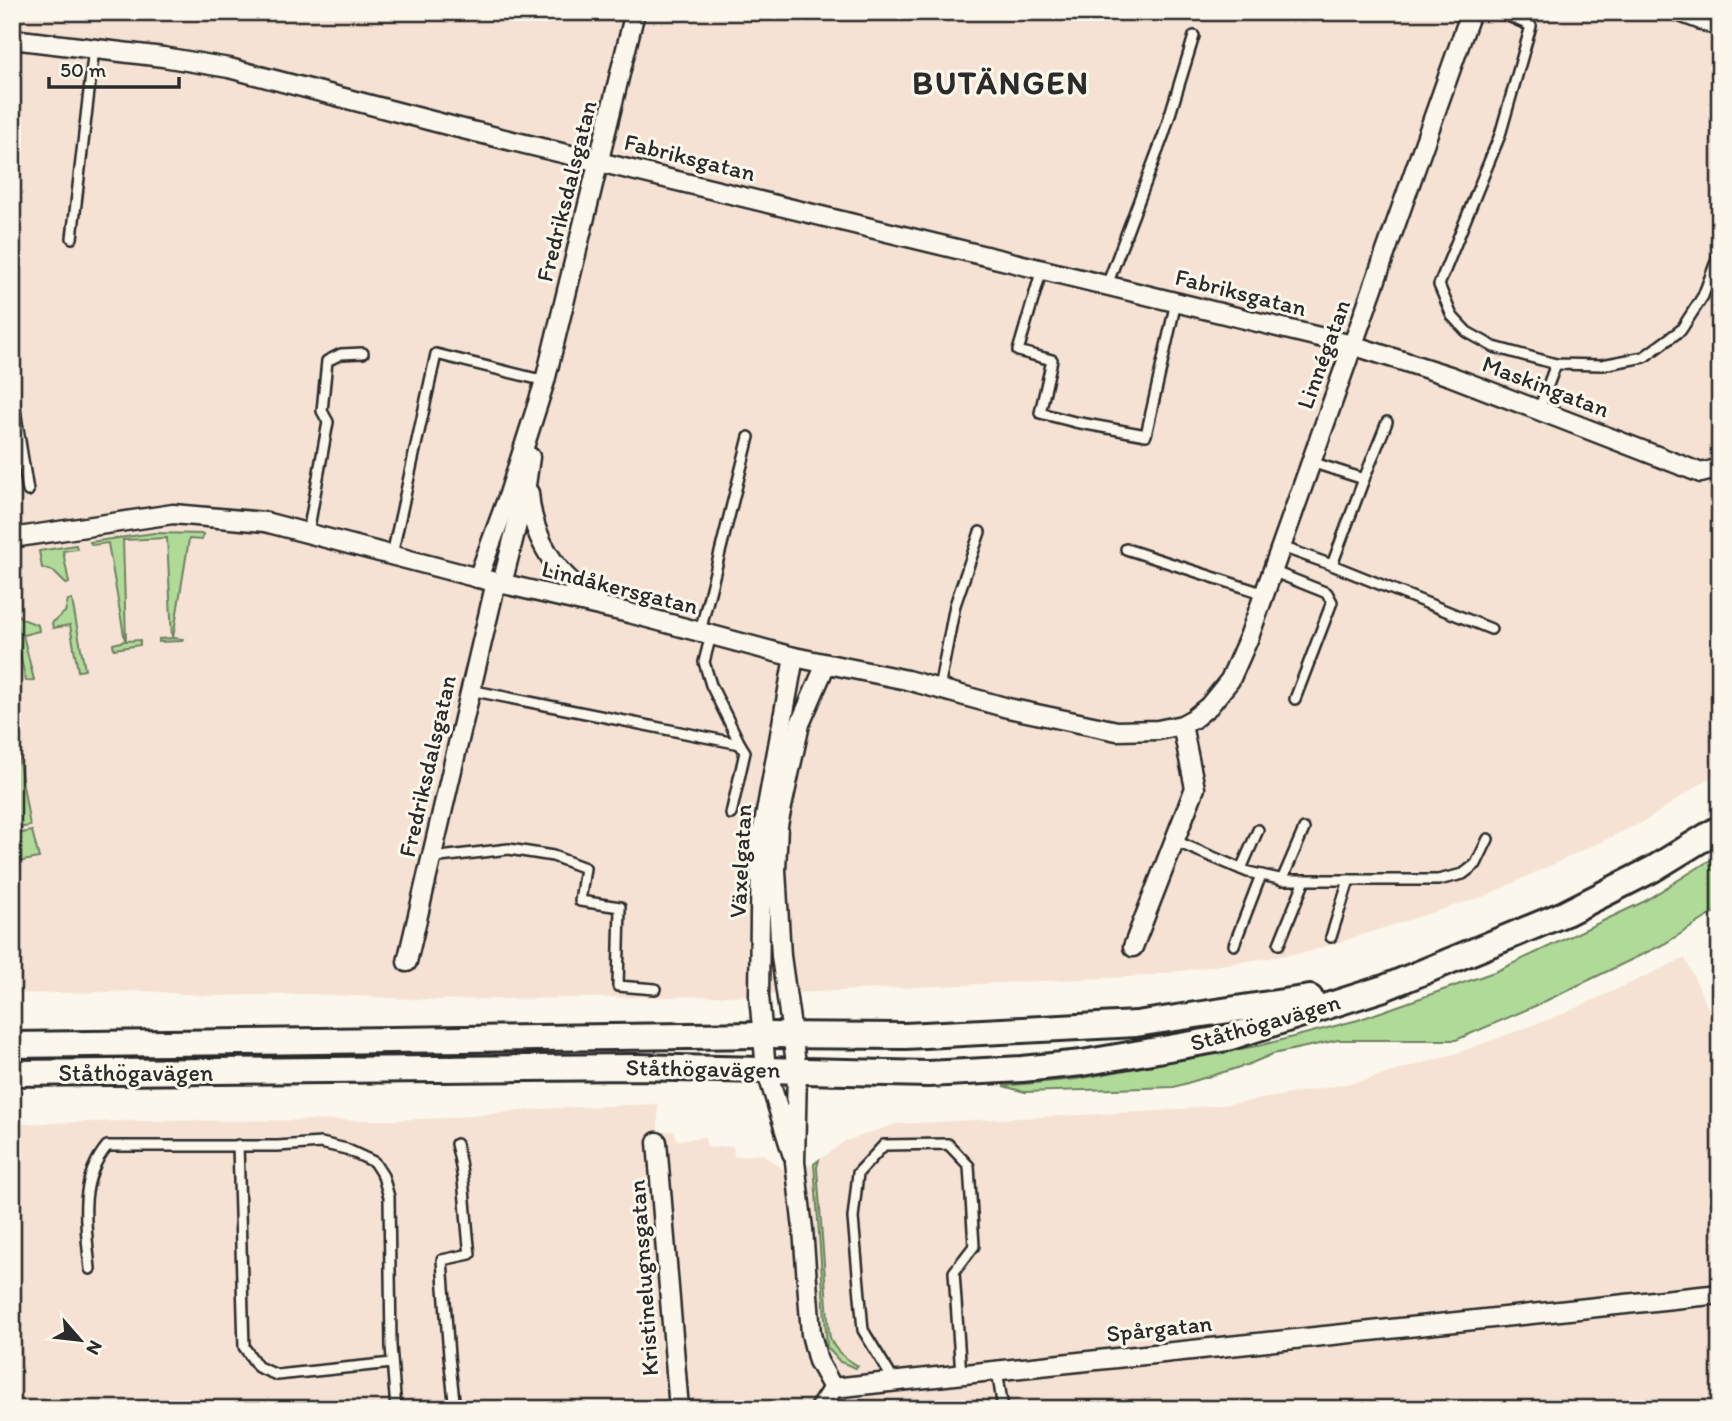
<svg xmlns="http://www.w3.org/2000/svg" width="1732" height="1421" viewBox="0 0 1732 1421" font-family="Itim,sans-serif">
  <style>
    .built { fill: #f5e2d4 }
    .green { fill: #b0da98; stroke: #6e8262; stroke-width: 2 }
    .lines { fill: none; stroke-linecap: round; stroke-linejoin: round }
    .lane-casing { stroke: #2b2b2b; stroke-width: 14 }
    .street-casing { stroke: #2b2b2b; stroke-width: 23 }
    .secondary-casing { stroke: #2b2b2b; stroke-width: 30 }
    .lane { stroke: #fbf7ec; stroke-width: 9 }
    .street { stroke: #fbf7ec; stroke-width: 18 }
    .secondary { stroke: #fbf7ec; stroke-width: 24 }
    .labels { text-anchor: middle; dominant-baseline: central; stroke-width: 6; stroke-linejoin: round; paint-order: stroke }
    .street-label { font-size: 24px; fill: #2b2b2b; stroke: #fbf7ec }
    .district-label { font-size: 32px; font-weight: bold; letter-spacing: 2px; fill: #2b2b2b; stroke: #fbf7ec }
  </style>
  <rect width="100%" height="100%" fill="#fbf7ec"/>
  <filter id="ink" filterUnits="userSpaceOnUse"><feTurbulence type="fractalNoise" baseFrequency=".0143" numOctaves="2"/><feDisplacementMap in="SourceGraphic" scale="14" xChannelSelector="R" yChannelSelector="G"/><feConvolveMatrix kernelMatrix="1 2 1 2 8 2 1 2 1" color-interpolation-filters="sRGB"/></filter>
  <g filter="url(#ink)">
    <g class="built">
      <path d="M 12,12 L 1720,12 L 1720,771 L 1645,821 L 1485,896 L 1308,952 L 1146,976 L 732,996 L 434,1000 L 309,994 L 211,996 L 146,991 L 12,994 Z"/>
      <path d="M 1685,958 L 1720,1034 L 1720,1409 L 12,1409 L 12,1124 L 129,1121 L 392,1120 L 447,1118 L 552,1108 L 658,1104 L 658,1132 L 674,1131 L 677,1140 L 705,1137 L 707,1148 L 733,1146 L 734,1157 L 762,1154 L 783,1169 L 814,1164 L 845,1141 L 896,1124 L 1160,1111 L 1239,1103 L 1362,1081 L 1457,1053 L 1563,1014 Z"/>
    </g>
    <g class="green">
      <path d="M 154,533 L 203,534 L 202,540 L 189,539 L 173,638 L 183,639 L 182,641 L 159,642 L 159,639 L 172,638 L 167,538 L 123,540 L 126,641 L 140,640 L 140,645 L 114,649 L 113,644 L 125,641 L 108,543 L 92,545 L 90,542 Z"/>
      <path d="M 76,545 L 77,549 L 63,551 L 69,583 L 66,584 L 53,571 L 42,568 L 39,551 Z"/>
      <path d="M 68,600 L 72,600 L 85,670 L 78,671 L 70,625 L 53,628 L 52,623 L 65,612 Z"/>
      <path d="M 12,611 L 14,611 L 22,619 L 38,625 L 39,631 L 23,635 L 34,680 L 26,681 L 12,621 Z"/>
      <path d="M 15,738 L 30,826 L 12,829 L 12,739 Z"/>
      <path d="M 32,831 L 39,858 L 12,863 L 12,835 Z"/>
      <path d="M 1720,854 L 1720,909 L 1664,944 L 1535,1006 L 1456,1040 L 1338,1040 L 1273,1054 L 1247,1065 L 1174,1087 L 1025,1092 L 1003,1086 L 1077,1079 L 1262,1045 L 1358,1020 L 1497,971 L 1643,902 Z"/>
      <path d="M 819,1160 L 817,1167 L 829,1333 C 832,1350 844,1357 858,1366 L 856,1368 L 840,1362 L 827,1347 L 814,1164 Z"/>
    </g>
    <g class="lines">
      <defs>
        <g id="lane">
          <path d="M 1499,12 L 1531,26 L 1500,135 L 1439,285 L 1452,316 L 1467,332 L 1494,347 L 1556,364 L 1602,365 L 1644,357 L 1681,330 L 1703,296 L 1720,251"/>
          <path d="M 72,238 L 94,48"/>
          <path d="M 1042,269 L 1018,351 L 1052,360 L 1040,413 L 1075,422 L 1146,435 L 1176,302"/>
          <path d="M 1107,285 L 1164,134 L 1194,36"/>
          <path d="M 12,391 L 28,491"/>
          <path d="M 1539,409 L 1556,364"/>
          <path d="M 1311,462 L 1364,479 L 1387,422"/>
          <path d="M 308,533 L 328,422 L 322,411 L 327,361 L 341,354 L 363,353"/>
          <path d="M 1282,547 L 1332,565 L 1491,629"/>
          <path d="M 1126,549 L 1265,594"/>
          <path d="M 392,555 L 436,354 L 545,381"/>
          <path d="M 1332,565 L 1364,479"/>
          <path d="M 1272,571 L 1327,593 L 1332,602 L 1295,699"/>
          <path d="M 700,632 L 749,437"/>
          <path d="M 711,635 L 704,662 L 711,685 L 740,744"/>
          <path d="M 939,689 L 955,605 L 980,532"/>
          <path d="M 470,690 L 740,744 L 745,752 L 731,814"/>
          <path d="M 1175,841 L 1248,872 L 1284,880 L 1438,880 L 1463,874 L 1476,864 L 1488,839"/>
          <path d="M 431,858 L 509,849 L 553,856 L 585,868 L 580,901 L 620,907 L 618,986 L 655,989"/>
          <path d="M 1241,869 L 1258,830"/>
          <path d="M 1282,880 L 1304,829"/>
          <path d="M 1331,937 L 1349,880"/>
          <path d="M 1279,944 L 1305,880"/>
          <path d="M 1234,945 L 1261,875"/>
          <path d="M 238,1145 L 244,1347 L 258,1367 L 277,1375 L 392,1363"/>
          <path d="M 90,1269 C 86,1226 77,1182 107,1146 L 278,1146 L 321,1143 L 346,1149 L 374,1162 L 383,1176 L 389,1197 L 391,1346 L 396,1409"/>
          <path d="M 997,1370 L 1003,1409"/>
          <path d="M 894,1381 L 863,1330 L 853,1218 L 858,1173 L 884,1145 L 948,1144 L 969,1166 L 974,1246 L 954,1272 L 961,1375"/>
          <path d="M 455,1409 L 449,1356 L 442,1260 L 470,1254 C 465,1217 466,1180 456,1144"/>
        </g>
        <g id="street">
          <path d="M 1680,12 L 1720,27"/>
          <path d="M 12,39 L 163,57 L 229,68 L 455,127 L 1352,345 L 1450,376 L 1701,473 L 1720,468"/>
          <path d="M 529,493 C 532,538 557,578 597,600"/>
          <path d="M 12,538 L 173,514 L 265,522 L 478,578 L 629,613 L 794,657 L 907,680 L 1008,708 L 1117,731 L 1158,730 L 1182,725 L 1193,719 L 1209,706 L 1230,680 L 1249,637 L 1471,12"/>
          <path d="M 478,578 L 509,494 L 545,381 L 635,12"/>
          <path d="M 502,584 L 525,492 L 530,457"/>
          <path d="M 826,664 L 800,724 L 778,825 L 776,870 L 781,956 L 797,1070 L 795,1162 L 803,1229 L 811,1334 L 818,1361 L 833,1388 L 1720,1294"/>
          <path d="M 1133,947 L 1195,788 L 1182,725"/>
          <path d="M 407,962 L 496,582"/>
          <path d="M 657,1142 L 679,1409"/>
          <path d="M 792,1153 L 766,1069 L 759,996 L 761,840 L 794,657"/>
          <path d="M 819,1409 L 833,1388"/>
        </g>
        <g id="secondary">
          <path d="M 12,1045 L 762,1035 L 905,1036 L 1136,1024 L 1310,998"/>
          <path d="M 12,1073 L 636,1067 L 928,1074 L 1022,1069 L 1082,1063 L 1227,1038 L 1384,988 L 1566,913 L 1653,869 L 1720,828"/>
        </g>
      </defs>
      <use href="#lane" class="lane-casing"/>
      <use href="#street" class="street-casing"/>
      <use href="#secondary" class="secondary-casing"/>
      <use href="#lane" class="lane"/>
      <use href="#street" class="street"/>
      <use href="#secondary" class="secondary"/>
    </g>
  </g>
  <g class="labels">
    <g class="street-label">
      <text transform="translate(690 157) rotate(14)">Fabriksgatan</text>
      <text transform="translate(566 191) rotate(-76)">Fredriksdalsgatan</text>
      <text transform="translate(1241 292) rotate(14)">Fabriksgatan</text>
      <text transform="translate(1323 354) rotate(-70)">Linnégatan</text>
      <text transform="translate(1546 386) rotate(21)">Maskingatan</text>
      <text transform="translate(620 587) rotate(14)">Lindåkersgatan</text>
      <text transform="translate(427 766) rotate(-77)">Fredriksdalsgatan</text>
      <text transform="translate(740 861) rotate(-87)">Växelgatan</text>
      <text transform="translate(1265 1022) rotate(-16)">Ståthögavägen</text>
      <text transform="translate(703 1068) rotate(1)">Ståthögavägen</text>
      <text x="136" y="1072">Ståthögavägen</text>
      <text transform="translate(643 1278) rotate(-94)">Kristinelugnsgatan</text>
      <text transform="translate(1159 1328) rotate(-6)">Spårgatan</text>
    </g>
    <g class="district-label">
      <text x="1001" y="83">BUTÄNGEN</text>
    </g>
  </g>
  <rect width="1732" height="1421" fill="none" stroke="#fbf7ec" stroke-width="42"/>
  <rect x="21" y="21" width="1690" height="1379" fill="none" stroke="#2b2b2b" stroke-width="2.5" filter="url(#ink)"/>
  <g transform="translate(80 1340) rotate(118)" stroke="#fbf7ec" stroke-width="5" paint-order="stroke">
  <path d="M0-5L12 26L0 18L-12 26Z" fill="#2b2b2b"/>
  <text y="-10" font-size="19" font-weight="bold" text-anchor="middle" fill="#2b2b2b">N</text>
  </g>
  <path d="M49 77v10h130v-10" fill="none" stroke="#2b2b2b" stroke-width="3.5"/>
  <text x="60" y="77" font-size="21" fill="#2b2b2b" stroke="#fbf7ec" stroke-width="5" paint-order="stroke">50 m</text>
</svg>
